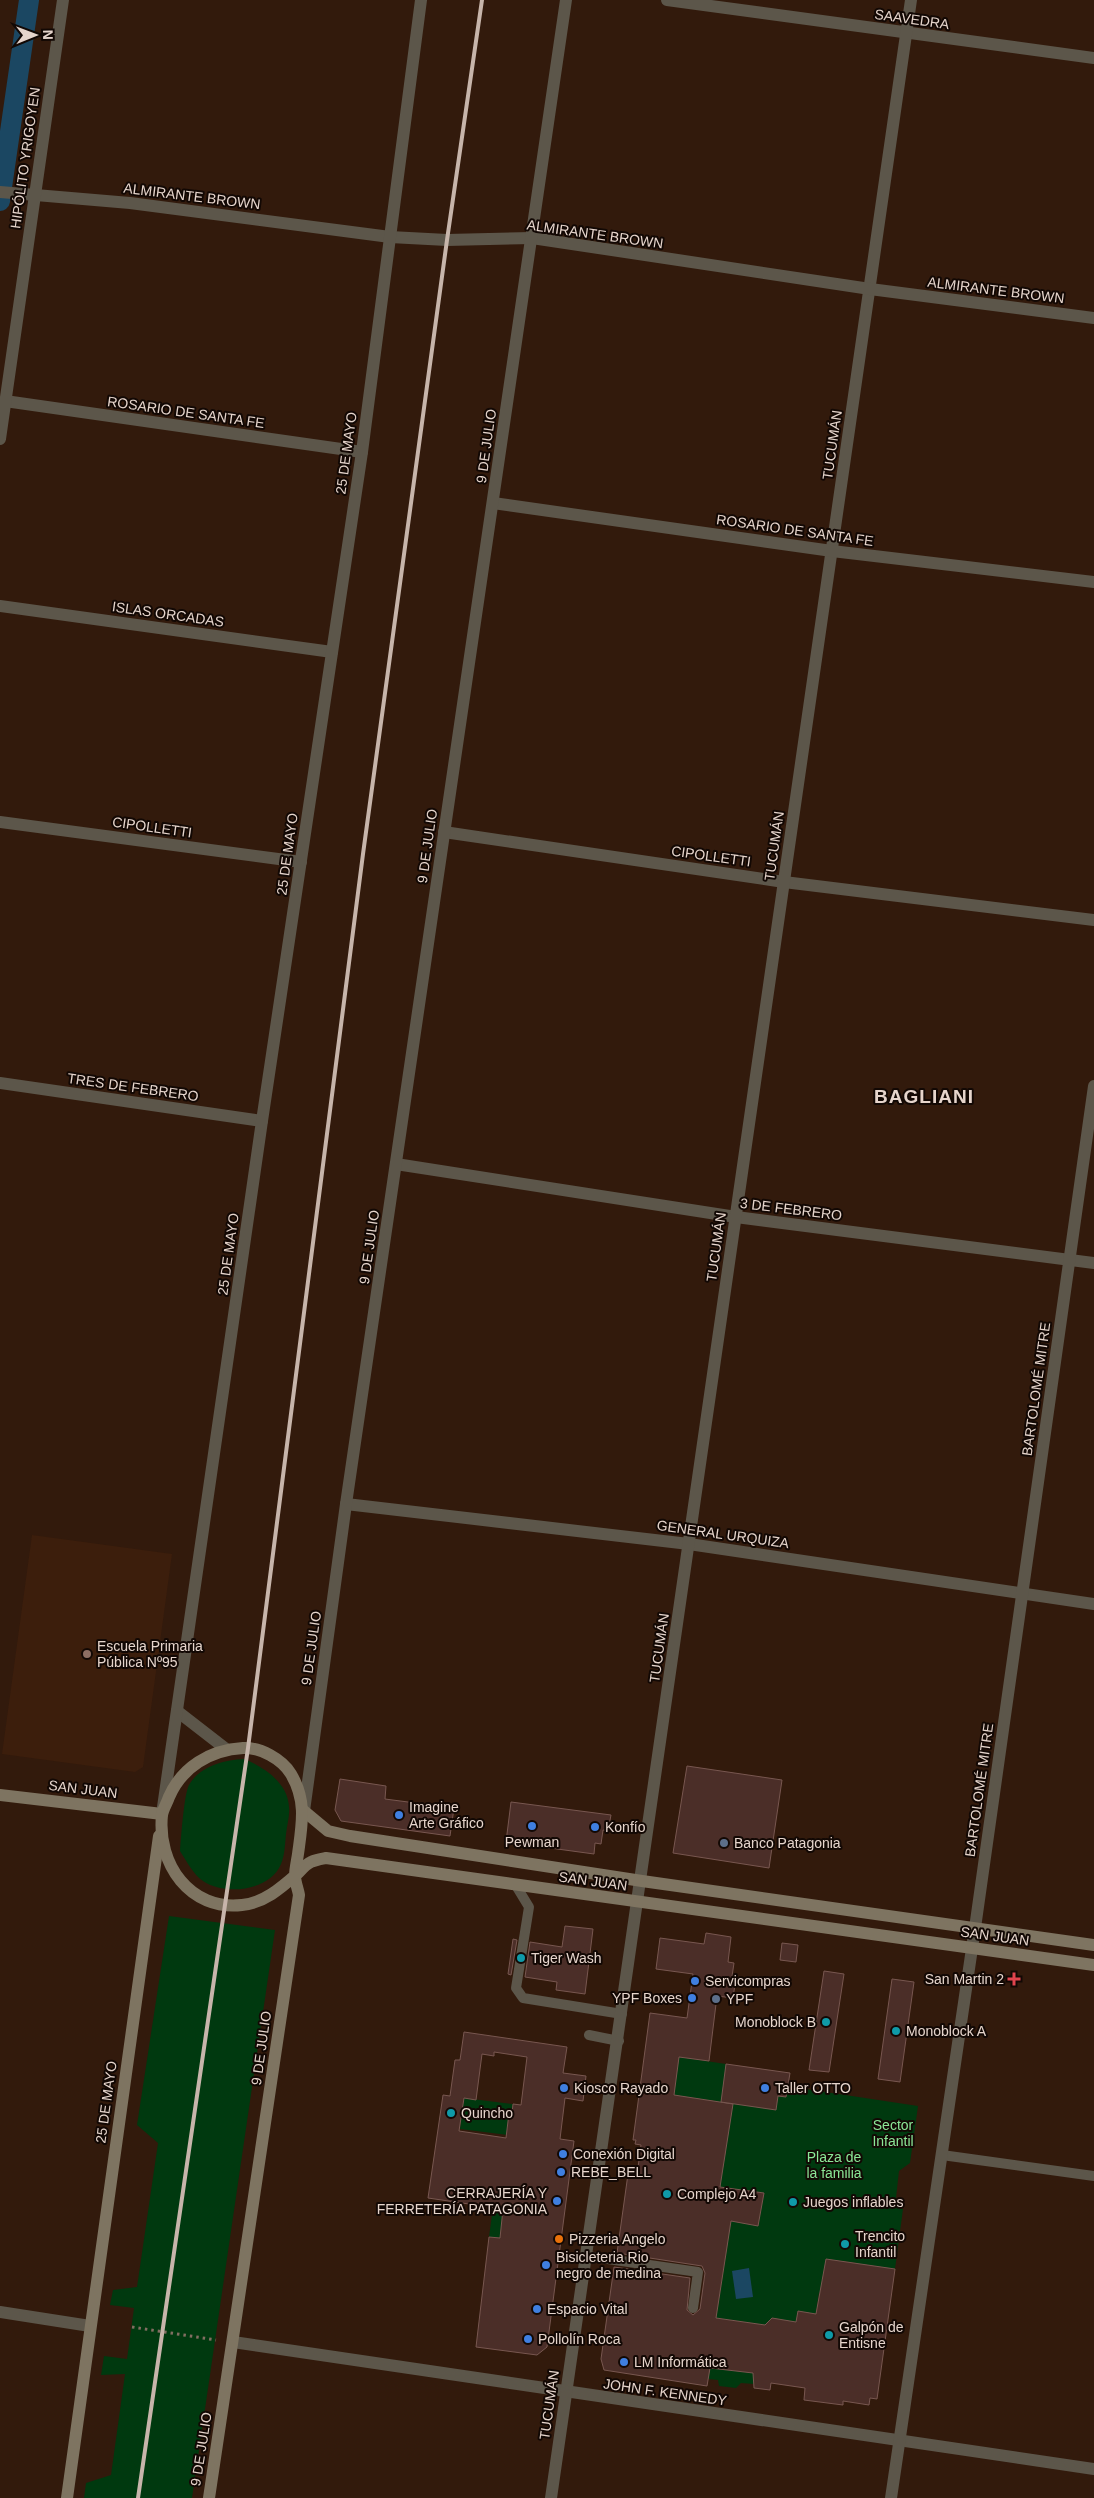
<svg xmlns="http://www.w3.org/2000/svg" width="1094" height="2498" viewBox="0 0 1094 2498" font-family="Arial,sans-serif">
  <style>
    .built { fill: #3c1e0c }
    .green { fill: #00390f; fill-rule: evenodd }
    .water { fill: #1b4762 }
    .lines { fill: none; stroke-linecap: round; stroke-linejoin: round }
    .canal { stroke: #1b4762; stroke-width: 20 }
    .building { fill: #4b2e28; stroke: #785750; fill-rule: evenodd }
    .path { stroke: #826e62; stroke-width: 3; stroke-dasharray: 2.5 4; stroke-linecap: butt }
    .service { stroke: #5c564a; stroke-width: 10 }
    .minor { stroke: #5c564a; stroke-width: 12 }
    .tertiary { stroke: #5c564a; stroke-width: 12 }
    .secondary { stroke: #7e7461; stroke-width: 12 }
    .rail { stroke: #c7b5ab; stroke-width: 4 }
    .education-dot { fill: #8d6e63; stroke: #120804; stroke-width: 2 }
    .shop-dot { fill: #3f7fe0; stroke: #120804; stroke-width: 2 }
    .service-dot { fill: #5c6f8a; stroke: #120804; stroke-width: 2 }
    .culture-dot { fill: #0f9aa8; stroke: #120804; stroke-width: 2 }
    .health-dot { fill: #e0444e; stroke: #120804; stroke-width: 2 }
    .food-dot { fill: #e8710a; stroke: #120804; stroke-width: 2 }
    .labels { text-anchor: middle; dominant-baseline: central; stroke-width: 4; stroke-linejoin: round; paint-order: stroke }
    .street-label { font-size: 14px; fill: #e6d5cc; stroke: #120804 }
    .poi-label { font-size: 14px; fill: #e6d5cc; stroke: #120804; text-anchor: start }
    .park-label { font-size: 14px; fill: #8be797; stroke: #120804 }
    .district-label { font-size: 19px; font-weight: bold; letter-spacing: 1px; fill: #e6d5cc; stroke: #120804 }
  </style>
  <rect width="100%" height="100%" fill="#321a0c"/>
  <path class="built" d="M 32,1535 L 172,1554 L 143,1767 L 135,1772 L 2,1754 Z"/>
  <g class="green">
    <path d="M 244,1759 C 264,1767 288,1783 289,1807 C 290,1815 287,1825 286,1834 C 285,1843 285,1855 281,1864 C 270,1891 225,1896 203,1881 C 193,1874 187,1862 180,1851 C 181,1838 184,1794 189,1785 C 200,1766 224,1760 244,1759 Z"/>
    <path d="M 169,1916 L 275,1930 L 192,2498 L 84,2498 L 86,2483 L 111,2475 L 125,2374 L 101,2375 L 104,2356 L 127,2359 L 134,2308 L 110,2305 L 113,2290 L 137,2287 L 158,2143 L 137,2125 Z"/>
    <path d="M 679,2057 L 726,2064 L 779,2085 L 918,2106 L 910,2163 L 899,2171 L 896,2198 L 900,2201 L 899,2208 L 903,2209 L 895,2269 L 862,2264 L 859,2284 L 832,2295 L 819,2293 L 816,2314 L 798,2311 L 794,2339 L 780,2319 L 772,2318 L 767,2323 L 765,2336 L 751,2328 L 751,2323 L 716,2318 L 727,2246 L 707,2218 L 758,2225 L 764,2193 L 720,2187 L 711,2127 L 715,2101 L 674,2095 ZM 826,2259 L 857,2263 L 855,2278 L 822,2287 Z"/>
    <path d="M 464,2098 L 513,2104 L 508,2121 L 515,2136 L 460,2129 Z"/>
    <path d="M 493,2207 L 523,2211 L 521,2223 L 502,2221 L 500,2238 L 489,2237 Z"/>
    <path d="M 707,2327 L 720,2369 L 745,2372 L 754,2367 L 754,2384 L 741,2383 L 736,2388 L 719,2386 L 718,2380 L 708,2379 Z"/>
  </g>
  <path class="water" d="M 749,2268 L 753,2297 L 736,2299 L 732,2271 Z"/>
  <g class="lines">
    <path class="canal" d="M 0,201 L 29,0"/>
  </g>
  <g class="building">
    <path d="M 687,1766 L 782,1780 L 769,1868 L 673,1853 Z"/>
    <path d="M 340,1779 L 386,1786 L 385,1799 L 454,1808 L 450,1836 L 341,1821 L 335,1810 Z"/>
    <path d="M 511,1802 L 611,1815 L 608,1831 L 603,1830 L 601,1844 L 595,1843 L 594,1854 L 506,1842 Z"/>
    <path d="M 565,1926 L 593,1929 L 585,1994 L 556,1990 L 557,1982 L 525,1977 L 530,1942 L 562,1947 Z"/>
    <path d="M 706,1933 L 731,1937 L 728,1962 L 734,1963 L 731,1983 L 735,1984 L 733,1998 L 717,1996 L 709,2061 L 679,2057 L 674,2095 L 733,2104 L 720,2187 L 764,2193 L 758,2226 L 731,2221 L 716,2318 L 765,2325 L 772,2318 L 796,2322 L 798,2311 L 816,2314 L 826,2259 L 895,2269 L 877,2399 L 870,2398 L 869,2405 L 843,2401 L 843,2405 L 804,2400 L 805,2388 L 771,2383 L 770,2390 L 754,2388 L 753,2373 L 710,2368 L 707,2386 L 604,2370 L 601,2359 L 614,2267 L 690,2278 L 687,2310 L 693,2315 L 700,2309 L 705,2273 L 702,2266 L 617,2253 L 628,2174 L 637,2175 L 641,2145 L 635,2144 L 636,2140 L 633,2140 L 650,2013 L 687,2018 L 693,1974 L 656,1969 L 660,1938 L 704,1944 Z"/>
    <path d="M 513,1939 L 517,1940 L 511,1975 L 508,1974 Z"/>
    <path d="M 782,1943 L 798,1945 L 796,1962 L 780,1960 Z"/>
    <path d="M 824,1971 L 844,1974 L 829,2072 L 809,2070 Z"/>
    <path d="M 892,1979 L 914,1982 L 900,2082 L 878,2079 Z"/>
    <path d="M 464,2032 L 567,2047 L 563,2073 L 586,2076 L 583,2101 L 565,2098 L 560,2139 L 574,2141 L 547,2347 L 537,2355 L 476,2347 L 489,2237 L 500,2238 L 503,2209 L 428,2198 L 443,2095 L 450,2096 L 455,2060 L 460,2060 ZM 494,2052 L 527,2057 L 521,2105 L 513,2104 L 512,2113 L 509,2113 L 506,2138 L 459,2131 L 464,2098 L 476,2100 L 482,2054 L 494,2056 Z"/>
    <path d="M 726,2064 L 790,2073 L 786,2097 L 778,2096 L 776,2110 L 721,2102 Z"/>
  </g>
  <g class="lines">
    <path class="path" d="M 132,2327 L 216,2340"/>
    <g class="service">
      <path d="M 515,1884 L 529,1907 L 516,1988 L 523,1998 L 622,2014"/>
      <path d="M 589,2035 L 619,2041"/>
      <path d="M 942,2155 L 1094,2176"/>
      <path d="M 587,2256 L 698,2272 L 693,2308"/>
    </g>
    <g class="minor">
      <path d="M 667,0 L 1094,58"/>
      <path d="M 0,192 L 130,203 L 390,237 L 447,240 L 532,238"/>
      <path d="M 5,401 L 362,452"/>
      <path d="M 0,439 L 63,0"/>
      <path d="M 0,606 L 332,652"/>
      <path d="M 0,822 L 301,862"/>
      <path d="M 444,832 L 784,882 L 1094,920"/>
      <path d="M 0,1083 L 262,1121"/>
      <path d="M 396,1164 L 736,1217 L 1094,1263"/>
      <path d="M 346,1504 L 689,1544 L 1094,1604"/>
      <path d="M 177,1711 L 226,1749"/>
      <path d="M 163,1807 L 262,1121 L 362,452 L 421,0"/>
      <path d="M 0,2312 L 90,2326"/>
      <path d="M 233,2342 L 1094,2469"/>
      <path d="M 551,2498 L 911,0"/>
      <path d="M 891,2498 L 975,1928 L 1094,1086"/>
    </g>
    <g class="tertiary">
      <path d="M 532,238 L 870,289 L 1094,318"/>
      <path d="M 493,503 L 832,551 L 1094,582"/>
      <path d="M 304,1811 L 346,1504 L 566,0"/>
    </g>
    <g class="secondary">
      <path d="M 0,1795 L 162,1814"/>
      <path d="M 304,1811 L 328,1831 L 350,1836 L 642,1881 L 1094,1945"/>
      <path d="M 67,2498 L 159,1836"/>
      <path d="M 209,2498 L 299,1895 C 298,1889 295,1882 295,1876 C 295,1869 297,1861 298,1854 C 302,1824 307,1801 291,1774 C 282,1759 260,1747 243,1748 C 210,1750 182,1767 169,1797 C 167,1803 163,1809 162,1815 C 157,1864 190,1911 242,1905 C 264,1903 281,1888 297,1874 C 301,1870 306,1864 311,1862 C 315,1860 321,1859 326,1858 L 1094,1965"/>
    </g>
    <path class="rail" d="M 138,2498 L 248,1748 L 363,854 L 447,240 L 482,0"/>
  </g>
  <circle class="education-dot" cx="87" cy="1654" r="5"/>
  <g class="shop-dot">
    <circle cx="399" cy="1815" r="5"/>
    <circle cx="532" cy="1826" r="5"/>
    <circle cx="595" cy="1827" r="5"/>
    <circle cx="695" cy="1981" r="5"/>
    <circle cx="692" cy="1998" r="5"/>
    <circle cx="564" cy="2088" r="5"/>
    <circle cx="765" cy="2088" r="5"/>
    <circle cx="563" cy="2154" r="5"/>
    <circle cx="561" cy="2172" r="5"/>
    <circle cx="557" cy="2201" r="5"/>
    <circle cx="546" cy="2265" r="5"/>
    <circle cx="537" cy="2309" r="5"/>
    <circle cx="528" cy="2339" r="5"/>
    <circle cx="624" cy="2362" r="5"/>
  </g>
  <g class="service-dot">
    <circle cx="724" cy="1843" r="5"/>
    <circle cx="716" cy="1999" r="5"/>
  </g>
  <g class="culture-dot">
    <circle cx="521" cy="1958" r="5"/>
    <circle cx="826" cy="2022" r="5"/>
    <circle cx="896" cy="2031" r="5"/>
    <circle cx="451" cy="2113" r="5"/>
    <circle cx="667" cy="2194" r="5"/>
    <circle cx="793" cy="2202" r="5"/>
    <circle cx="845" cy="2244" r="5"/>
    <circle cx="829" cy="2335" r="5"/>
  </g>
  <path class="health-dot" d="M1011.5 1971.5h5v5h5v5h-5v5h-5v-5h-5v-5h5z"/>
  <circle class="food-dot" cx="559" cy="2239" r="5"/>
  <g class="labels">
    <g class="street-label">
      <text transform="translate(912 19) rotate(8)">SAAVEDRA</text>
      <text transform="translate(25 158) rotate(-82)">HIPÓLITO YRIGOYEN</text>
      <text transform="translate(192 196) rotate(7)">ALMIRANTE BROWN</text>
      <text transform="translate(595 234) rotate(8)">ALMIRANTE BROWN</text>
      <text transform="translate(996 290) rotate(7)">ALMIRANTE BROWN</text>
      <text transform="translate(186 412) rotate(8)">ROSARIO DE SANTA FE</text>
      <text transform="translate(832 445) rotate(-82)">TUCUMÁN</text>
      <text transform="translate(486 446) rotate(-82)">9 DE JULIO</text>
      <text transform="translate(346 453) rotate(-82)">25 DE MAYO</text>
      <text transform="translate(795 530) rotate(8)">ROSARIO DE SANTA FE</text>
      <text transform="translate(168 614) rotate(8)">ISLAS ORCADAS</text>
      <text transform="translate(152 827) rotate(8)">CIPOLLETTI</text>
      <text transform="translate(427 846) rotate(-82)">9 DE JULIO</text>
      <text transform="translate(774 846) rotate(-82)">TUCUMÁN</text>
      <text transform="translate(287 854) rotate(-82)">25 DE MAYO</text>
      <text transform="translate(711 856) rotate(8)">CIPOLLETTI</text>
      <text transform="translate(133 1087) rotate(8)">TRES DE FEBRERO</text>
      <text transform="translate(791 1209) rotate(7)">3 DE FEBRERO</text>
      <text transform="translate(369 1247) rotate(-82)">9 DE JULIO</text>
      <text transform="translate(716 1247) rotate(-82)">TUCUMÁN</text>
      <text transform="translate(228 1254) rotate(-82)">25 DE MAYO</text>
      <text transform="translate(1036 1389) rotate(-82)">BARTOLOMÉ MITRE</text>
      <text transform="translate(723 1534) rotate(8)">GENERAL URQUIZA</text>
      <text transform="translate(311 1648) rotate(-82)">9 DE JULIO</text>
      <text transform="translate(659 1648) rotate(-82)">TUCUMÁN</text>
      <text transform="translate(83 1789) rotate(7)">SAN JUAN</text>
      <text transform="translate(979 1790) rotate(-82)">BARTOLOMÉ MITRE</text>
      <text transform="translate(593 1881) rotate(8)">SAN JUAN</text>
      <text transform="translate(995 1936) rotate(8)">SAN JUAN</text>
      <text transform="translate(261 2048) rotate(-82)">9 DE JULIO</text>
      <text transform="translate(106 2102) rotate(-82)">25 DE MAYO</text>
      <text transform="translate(665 2392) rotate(8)">JOHN F. KENNEDY</text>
      <text transform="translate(549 2405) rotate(-82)">TUCUMÁN</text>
      <text transform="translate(201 2449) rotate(-81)">9 DE JULIO</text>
    </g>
    <g class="poi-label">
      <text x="97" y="1646">Escuela Primaria<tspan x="97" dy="16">Pública Nº95</tspan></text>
      <text x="409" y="1807">Imagine<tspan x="409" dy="16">Arte Gráfico</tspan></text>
      <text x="605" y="1827">Konfío</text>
      <text x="532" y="1842" text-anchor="middle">Pewman</text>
      <text x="734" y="1843">Banco Patagonia</text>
      <text x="531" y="1958">Tiger Wash</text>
      <text x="1004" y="1979" text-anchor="end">San Martin 2</text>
      <text x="705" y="1981">Servicompras</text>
      <text x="682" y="1998" text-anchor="end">YPF Boxes</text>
      <text x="726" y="1999">YPF</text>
      <text x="816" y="2022" text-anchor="end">Monoblock B</text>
      <text x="906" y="2031">Monoblock A</text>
      <text x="574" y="2088">Kiosco Rayado</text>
      <text x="775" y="2088">Taller OTTO</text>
      <text x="461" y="2113">Quincho</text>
      <text x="573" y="2154">Conexión Digital</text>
      <text x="571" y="2172">REBE_BELL</text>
      <text x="547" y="2193" text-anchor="end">CERRAJERÍA Y<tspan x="547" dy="16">FERRETERÍA PATAGONIA</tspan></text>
      <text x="677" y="2194">Complejo A4</text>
      <text x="803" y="2202">Juegos inflables</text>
      <text x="855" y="2236">Trencito<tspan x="855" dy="16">Infantil</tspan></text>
      <text x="569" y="2239">Pizzeria Angelo</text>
      <text x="556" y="2257">Bisicleteria Rio<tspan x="556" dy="16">negro de medina</tspan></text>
      <text x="547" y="2309">Espacio Vital</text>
      <text x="839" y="2327">Galpón de<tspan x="839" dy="16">Entisne</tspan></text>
      <text x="538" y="2339">Pollolín Roca</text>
      <text x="634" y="2362">LM Informática</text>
    </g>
    <g class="park-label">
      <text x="893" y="2125">Sector<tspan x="893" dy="16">Infantil</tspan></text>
      <text x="834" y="2157">Plaza de<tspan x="834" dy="16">la familia</tspan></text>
    </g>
    <g class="district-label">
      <text x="924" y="1096">BAGLIANI</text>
    </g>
  </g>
  <g transform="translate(35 35) rotate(89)" stroke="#120804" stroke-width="4" paint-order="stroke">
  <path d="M0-4L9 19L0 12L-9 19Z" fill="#e6d5cc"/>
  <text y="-8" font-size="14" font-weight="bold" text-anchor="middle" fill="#e6d5cc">N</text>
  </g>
</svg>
